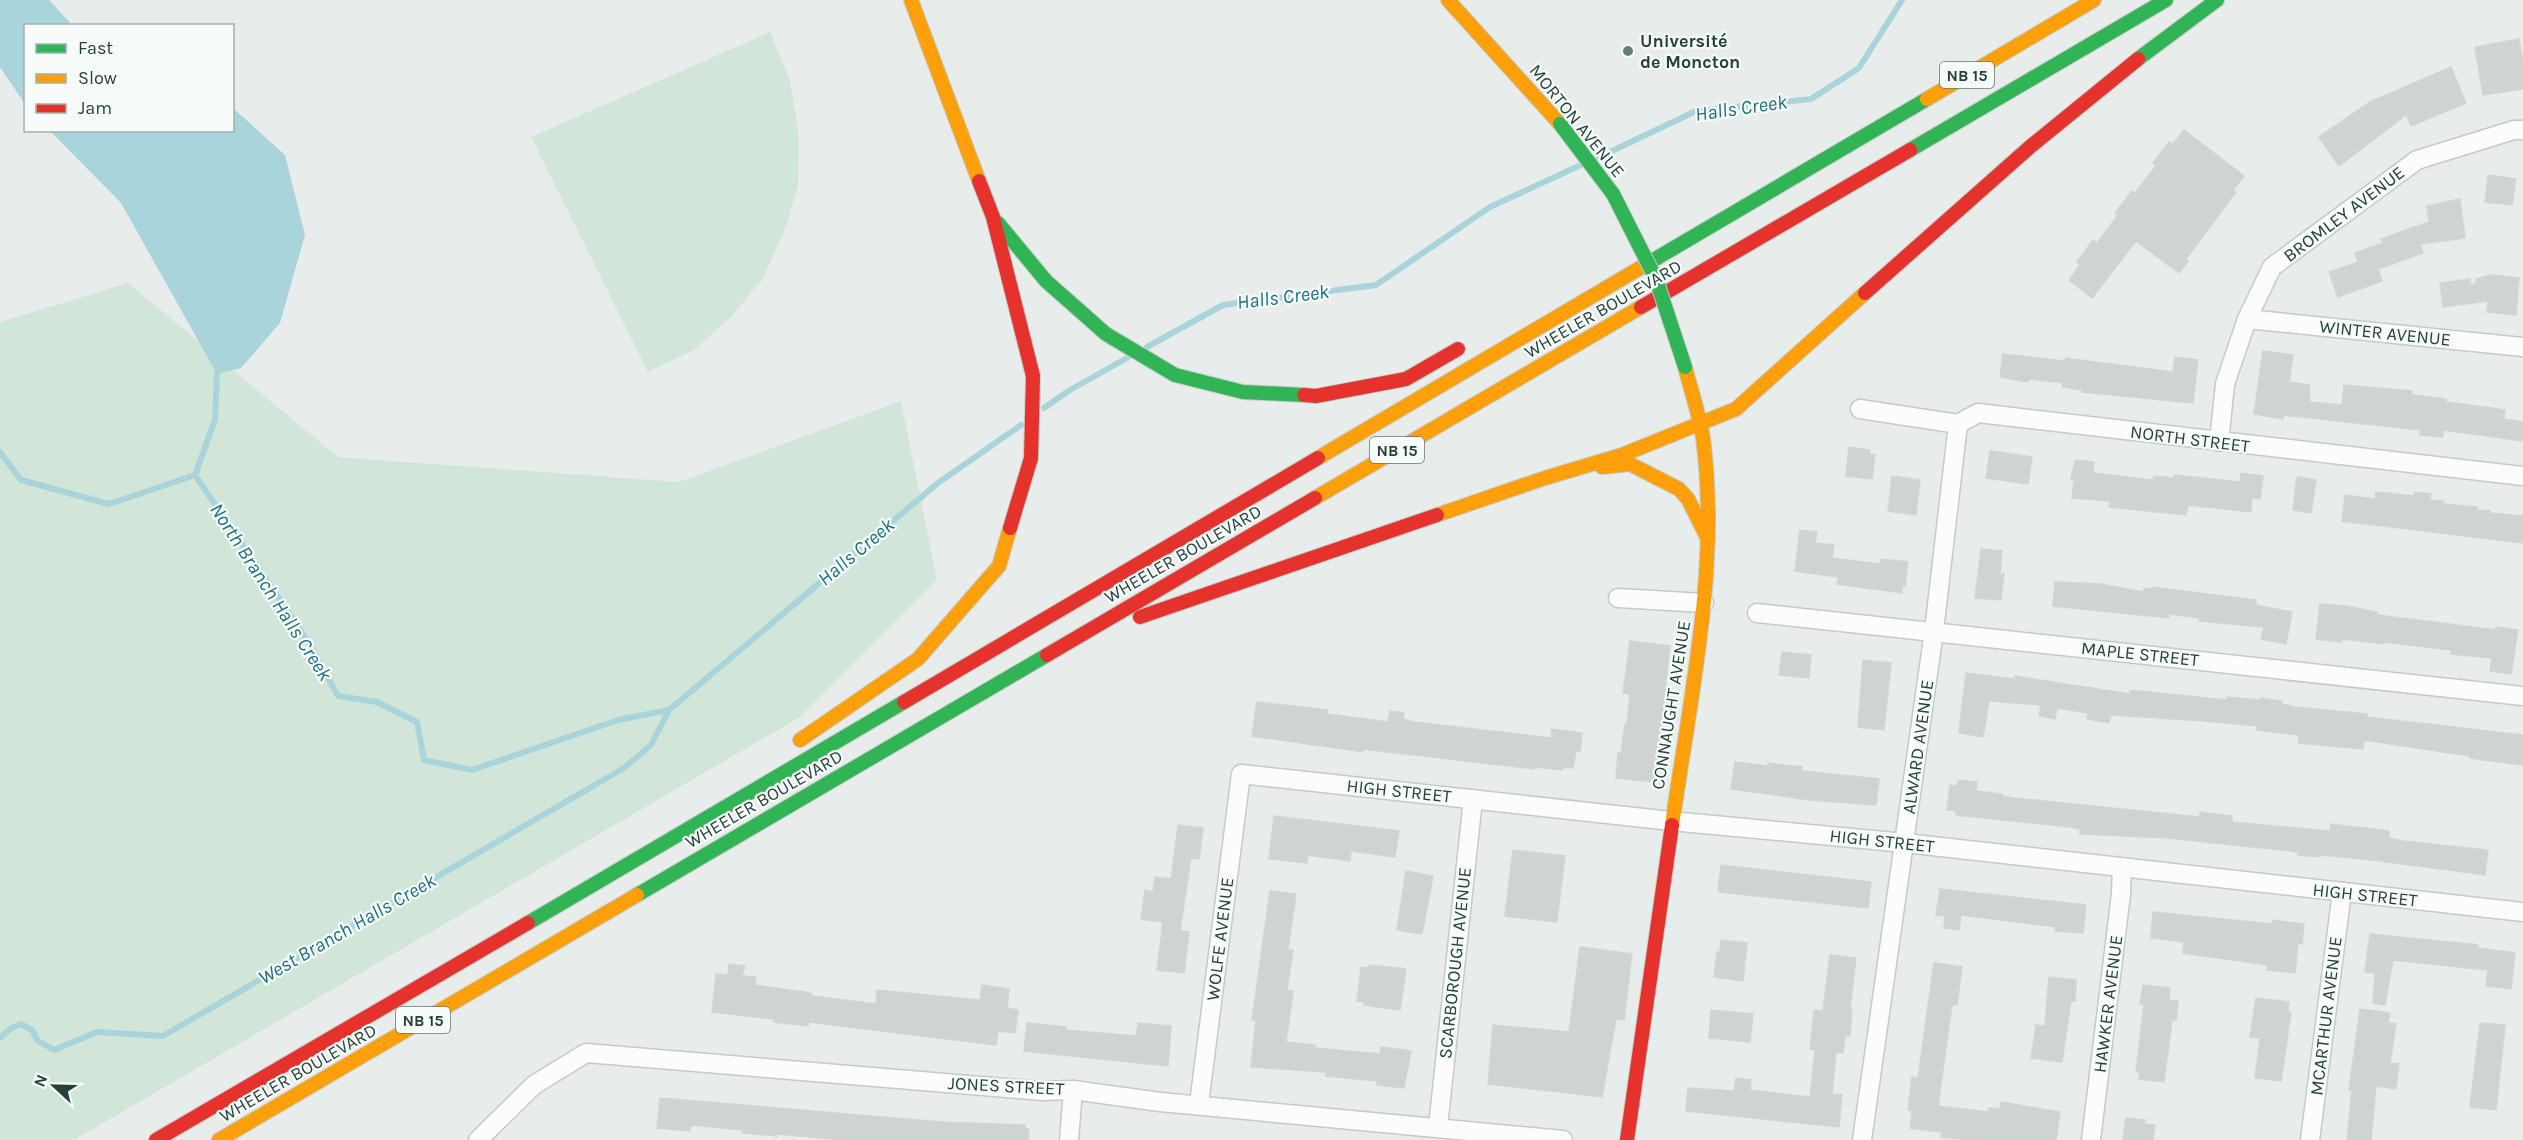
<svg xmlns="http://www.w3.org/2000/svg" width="2523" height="1140" viewBox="0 0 2523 1140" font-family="Karla,sans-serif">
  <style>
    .green { fill: #d1e6d8 }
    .water { fill: #a9d4db }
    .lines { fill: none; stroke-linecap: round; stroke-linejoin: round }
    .stream { stroke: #a9d4db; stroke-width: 6 }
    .building { fill: #cfd4d2; stroke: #d1d6d4; stroke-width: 1.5 }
    .street-casing { stroke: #c5cac8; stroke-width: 21 }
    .fast-casing { stroke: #c3cbc8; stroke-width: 16 }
    .slow-casing { stroke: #c3cbc8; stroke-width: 16 }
    .jam-casing { stroke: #c3cbc8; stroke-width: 16 }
    .street { stroke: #fcfcfc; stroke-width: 18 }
    .fast { stroke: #30b455; stroke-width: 14 }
    .slow { stroke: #ff9f0a; stroke-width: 14 }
    .jam { stroke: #e5322d; stroke-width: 14 }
    .fast-bridge-casing { stroke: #c3cbc8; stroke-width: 16; stroke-linecap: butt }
    .fast-bridge { stroke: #30b455; stroke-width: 14 }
    .poi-dot { fill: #697e78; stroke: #f7fbf9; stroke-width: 2 }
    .labels { text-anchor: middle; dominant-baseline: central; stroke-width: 4.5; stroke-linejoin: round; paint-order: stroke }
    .shield { fill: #f7fbf9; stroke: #637a73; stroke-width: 1.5 }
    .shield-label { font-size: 16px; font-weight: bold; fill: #24423a }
    .poi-label { font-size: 18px; font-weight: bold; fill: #24423a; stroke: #f7fbf9; text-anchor: start }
    .street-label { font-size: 18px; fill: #24423a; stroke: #f7fbf9 }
    .water-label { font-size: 20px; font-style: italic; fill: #1c6f80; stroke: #f7fbf9 }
  </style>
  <rect width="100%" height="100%" fill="#e8edeb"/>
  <g class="green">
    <path d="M 770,32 L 790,81 L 799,136 L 798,186 L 784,232 L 763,278 L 733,315 L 694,350 L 648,372 L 531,137 Z"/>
    <path d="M 128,283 L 338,457 L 679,482 L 901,401 L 937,580 L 800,717 L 74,1140 L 0,1140 L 0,322 Z"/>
  </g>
  <g class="water">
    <path d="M 0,0 L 49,0 L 72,25 L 26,26 L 25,104 L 0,67 Z"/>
    <path d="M 233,108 L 285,155 L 305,235 L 280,323 L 241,368 L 217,374 L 121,203 L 50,131 L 232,130 Z"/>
  </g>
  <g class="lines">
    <g class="stream">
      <path d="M 1595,159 L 1696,111 L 1811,99 L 1859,68 L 1902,0"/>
      <path d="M 1147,347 L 1223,305 L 1376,285 L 1490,207 L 1583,164"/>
      <path d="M 1044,408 L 1070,390 L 1127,358"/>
      <path d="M 0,452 L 21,480 L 109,504 L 195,475"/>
      <path d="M 195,475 L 307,640 L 338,696 L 377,702 L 417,722 L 424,760 L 472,770 L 618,720 L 669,710"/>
      <path d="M 195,475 L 215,420 L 217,374"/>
      <path d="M 0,1038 L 10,1029 L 21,1024 L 32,1030 L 38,1041 L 54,1050 L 97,1032 L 163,1036 L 624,768 L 651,745 L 669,710 L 938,483 L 1021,425"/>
    </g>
  </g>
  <g class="building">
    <path d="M 2519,39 L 2523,65 L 2523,89 L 2483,95 L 2475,47 Z"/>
    <path d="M 2451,67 L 2466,103 L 2411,126 L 2406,115 L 2339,166 L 2319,137 L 2370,102 Z"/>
    <path d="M 2184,130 L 2244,176 L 2233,190 L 2236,192 L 2186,259 L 2188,261 L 2179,273 L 2136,241 L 2092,298 L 2069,280 L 2080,265 L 2077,262 L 2093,240 L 2097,243 L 2118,215 L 2115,213 L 2132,191 L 2135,193 L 2156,166 L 2153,163 L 2169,142 L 2173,144 Z"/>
    <path d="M 2488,175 L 2516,179 L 2512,205 L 2485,202 Z"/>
    <path d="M 2460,199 L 2465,238 L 2420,244 L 2423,253 L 2378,269 L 2382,281 L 2338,297 L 2329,272 L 2358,262 L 2355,253 L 2383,243 L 2381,239 L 2429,222 L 2427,206 Z"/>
    <path d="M 2491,275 L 2519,278 L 2516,315 L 2487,312 L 2488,301 L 2443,307 L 2440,283 L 2470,279 L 2470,284 L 2476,284 L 2476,279 Z"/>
    <path d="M 2263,351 L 2293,355 L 2289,382 L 2309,385 L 2310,402 L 2342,405 L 2344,385 L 2412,391 L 2412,395 L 2446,399 L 2446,402 L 2505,410 L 2504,419 L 2523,422 L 2523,441 L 2443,430 L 2443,437 L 2420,435 L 2420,430 L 2284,415 L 2283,419 L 2254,414 Z"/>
    <path d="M 2003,354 L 2065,361 L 2066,358 L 2173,372 L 2175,357 L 2198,360 L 2193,403 L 2082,392 L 2082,390 L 2062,387 L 2063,383 L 2030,379 L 2027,382 L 2000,377 Z"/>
    <path d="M 1849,447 L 1870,450 L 1869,454 L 1875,455 L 1872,479 L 1846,476 Z"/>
    <path d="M 1990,451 L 2032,457 L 2028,484 L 1986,478 Z"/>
    <path d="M 2075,460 L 2094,462 L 2093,473 L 2153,480 L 2154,476 L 2175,478 L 2175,475 L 2240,482 L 2241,473 L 2263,476 L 2260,499 L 2252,498 L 2251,512 L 2188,505 L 2186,515 L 2109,507 L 2110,501 L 2072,498 L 2074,480 L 2071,479 Z"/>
    <path d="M 1892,476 L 1920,480 L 1916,515 L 1888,511 Z"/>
    <path d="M 2297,477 L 2316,480 L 2311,513 L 2293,510 Z"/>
    <path d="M 2376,492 L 2414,496 L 2415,492 L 2431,494 L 2430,500 L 2443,501 L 2443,504 L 2477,507 L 2477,510 L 2490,511 L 2489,513 L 2523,516 L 2523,543 L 2342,521 L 2345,495 L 2375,499 Z"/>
    <path d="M 1800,530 L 1817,532 L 1815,543 L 1834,545 L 1832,558 L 1881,564 L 1881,559 L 1908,562 L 1905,586 L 1902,586 L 1902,593 L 1837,584 L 1838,577 L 1795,571 Z"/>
    <path d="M 1981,549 L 2002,551 L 2000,574 L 2004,574 L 2001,600 L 1975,598 Z"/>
    <path d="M 2055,582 L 2101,584 L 2144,592 L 2144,588 L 2153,589 L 2153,587 L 2256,600 L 2256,605 L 2292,612 L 2286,644 L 2261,639 L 2264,627 L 2199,621 L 2199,618 L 2169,614 L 2169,618 L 2053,606 Z"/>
    <path d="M 2320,604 L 2346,606 L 2377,612 L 2377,615 L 2434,622 L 2496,630 L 2496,627 L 2518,630 L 2511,674 L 2490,671 L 2492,658 L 2451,654 L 2451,650 L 2383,642 L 2383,644 L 2342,639 L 2342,642 L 2316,639 Z"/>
    <path d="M 1630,641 L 1670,646 L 1655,782 L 1616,778 L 1618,753 L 1621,753 L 1625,724 L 1627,724 L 1630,694 L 1623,693 Z"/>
    <path d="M 1782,652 L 1811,655 L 1809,678 L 1779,675 Z"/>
    <path d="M 1863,660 L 1891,663 L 1884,730 L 1858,727 Z"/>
    <path d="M 1966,673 L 2015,679 L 2015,676 L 2130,694 L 2130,690 L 2227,700 L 2227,697 L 2260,700 L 2260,698 L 2282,701 L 2282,704 L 2295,707 L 2367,714 L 2367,717 L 2523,735 L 2523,765 L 2470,758 L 2470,756 L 2364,740 L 2363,749 L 2298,743 L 2299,735 L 2257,730 L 2257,726 L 2204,721 L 2111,715 L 2109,723 L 2087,719 L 2088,713 L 2057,708 L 2055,719 L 2039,716 L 2041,705 L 1989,701 L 1983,737 L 1959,733 Z"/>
    <path d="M 1257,702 L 1328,710 L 1327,714 L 1388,722 L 1390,711 L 1404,713 L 1403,719 L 1415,722 L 1551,738 L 1552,729 L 1582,733 L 1580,751 L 1576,751 L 1573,768 L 1563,767 L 1563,770 L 1534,767 L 1534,769 L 1363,749 L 1363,752 L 1252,736 Z"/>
    <path d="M 1735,762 L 1768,766 L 1768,763 L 1802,767 L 1802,771 L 1879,779 L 1876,805 L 1810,800 L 1731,789 Z"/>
    <path d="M 1958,780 L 1977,782 L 1976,791 L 2002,794 L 2002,796 L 2014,798 L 2200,817 L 2200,812 L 2232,816 L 2232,822 L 2330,831 L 2331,824 L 2389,831 L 2389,838 L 2403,841 L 2486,850 L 2488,851 L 2485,875 L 2373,860 L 2321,855 L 2320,857 L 2298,855 L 2298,852 L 2290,851 L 2167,838 L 2080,834 L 2080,829 L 2071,827 L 1956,815 L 1956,811 L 1947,810 L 1950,785 L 1957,786 Z"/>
    <path d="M 1274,816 L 1399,831 L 1395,857 L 1351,851 L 1350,861 L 1308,855 L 1307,863 L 1269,859 Z"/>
    <path d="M 1178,825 L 1203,828 L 1199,859 L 1191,858 L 1180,931 L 1189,932 L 1184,973 L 1157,970 L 1163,922 L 1141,919 L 1145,890 L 1153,892 L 1155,877 L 1171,879 Z"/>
    <path d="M 1513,850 L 1565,856 L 1557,922 L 1505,916 Z"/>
    <path d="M 1721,865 L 1871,882 L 1868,908 L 1720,892 L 1718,891 Z"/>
    <path d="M 1406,871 L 1433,876 L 1422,934 L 1397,930 Z"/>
    <path d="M 1940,889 L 2086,905 L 2083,933 L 2055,931 L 2056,927 L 1961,915 L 1959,930 L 1944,928 L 1945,916 L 1936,915 Z"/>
    <path d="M 1270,891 L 1296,894 L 1288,949 L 1293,950 L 1287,990 L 1293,991 L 1286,1042 L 1315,1045 L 1315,1048 L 1380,1054 L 1381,1047 L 1411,1051 L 1404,1088 L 1377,1085 L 1377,1081 L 1326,1076 L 1326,1072 L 1251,1067 L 1256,1020 L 1252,1020 Z"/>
    <path d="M 2153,912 L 2272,924 L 2273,920 L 2304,924 L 2302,944 L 2298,943 L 2295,973 L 2267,970 L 2268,965 L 2183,953 L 2184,942 L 2151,938 Z"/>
    <path d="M 2370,934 L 2478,945 L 2477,948 L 2515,953 L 2511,989 L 2486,986 L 2488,970 L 2393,960 L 2385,1005 L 2373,1003 L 2375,973 L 2365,972 Z"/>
    <path d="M 1721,940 L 1747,943 L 1743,981 L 1714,977 L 1717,952 L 1720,952 Z"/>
    <path d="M 1580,947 L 1632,954 L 1624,1020 L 1616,1019 L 1602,1097 L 1488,1084 L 1493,1025 L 1569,1032 Z"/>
    <path d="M 1830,955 L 1856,958 L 1850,1010 L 1852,1010 L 1850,1036 L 1845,1036 L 1843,1053 L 1836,1052 L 1832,1094 L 1842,1095 L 1839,1127 L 1686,1111 L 1688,1088 L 1734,1091 L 1736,1078 L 1751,1080 L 1750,1090 L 1810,1097 L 1815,1050 L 1810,1049 L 1814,1010 L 1823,1011 Z"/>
    <path d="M 1934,963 L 1962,967 L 1957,1005 L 1952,1005 L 1938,1106 L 1989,1112 L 1989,1108 L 2000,1109 L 2001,1102 L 2060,1112 L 2056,1140 L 1970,1140 L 1941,1137 L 1942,1132 L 1910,1128 L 1912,1111 L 1908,1110 L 1912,1077 L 1918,1078 Z"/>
    <path d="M 729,964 L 745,966 L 742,976 L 756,977 L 755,985 L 810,993 L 812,996 L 876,1004 L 877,990 L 980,1000 L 982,985 L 1009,989 L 1007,1008 L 1018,1010 L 1015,1033 L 998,1031 L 996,1045 L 808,1022 L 808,1026 L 774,1022 L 774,1019 L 712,1012 L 716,974 L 728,975 Z"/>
    <path d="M 1369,965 L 1406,969 L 1400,1010 L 1364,1005 L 1364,1002 L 1357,1001 L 1361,967 L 1369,968 Z"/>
    <path d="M 2049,977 L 2076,980 L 2075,1001 L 2071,1001 L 2062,1062 L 2031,1058 L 2036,1025 L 2045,1026 Z"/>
    <path d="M 2143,985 L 2170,988 L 2169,1000 L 2178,1001 L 2176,1020 L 2172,1020 L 2164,1082 L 2139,1079 L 2140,1072 L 2136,1072 L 2144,1004 L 2140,1004 Z"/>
    <path d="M 2256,998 L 2289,1002 L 2288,1013 L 2291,1013 L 2281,1081 L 2255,1078 L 2260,1038 L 2250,1037 Z"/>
    <path d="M 2360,1009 L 2390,1013 L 2388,1023 L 2396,1024 L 2390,1063 L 2399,1064 L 2396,1089 L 2376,1086 L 2371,1140 L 2347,1140 L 2352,1090 L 2349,1090 Z"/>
    <path d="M 1711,1010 L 1753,1014 L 1750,1042 L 1709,1038 Z"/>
    <path d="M 1027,1023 L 1066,1027 L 1066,1030 L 1136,1036 L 1138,1023 L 1171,1026 L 1168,1066 L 1024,1051 Z"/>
    <path d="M 2480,1023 L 2505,1025 L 2496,1110 L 2470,1107 Z"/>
    <path d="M 660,1098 L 942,1122 L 1025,1125 L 1025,1129 L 1029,1129 L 1028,1140 L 843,1140 L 777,1134 L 777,1136 L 743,1133 L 743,1130 L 691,1125 L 690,1131 L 657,1128 Z"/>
    <path d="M 2126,1118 L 2145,1120 L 2145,1124 L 2155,1125 L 2153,1140 L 2123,1140 Z"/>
  </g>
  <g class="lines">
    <defs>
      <g id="street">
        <path d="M 2247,319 L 2523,347"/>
        <path d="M 1860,409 L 1958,424 L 1978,413 L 2523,476"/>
        <path d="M 2219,442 L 2225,384 L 2247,319 L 2272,267 L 2417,160 L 2514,130 L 2523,130"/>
        <path d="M 1618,598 L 1704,603"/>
        <path d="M 1757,613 L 2523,696"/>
        <path d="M 1199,1104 L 1241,774 L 1671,821 L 1905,843 L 2523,912"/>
        <path d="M 1438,1127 L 1473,799"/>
        <path d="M 478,1140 L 534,1085 L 586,1053 L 1042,1091 L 1073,1090 L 1160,1102 L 1563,1140"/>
        <path d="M 1069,1140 L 1073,1090"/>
        <path d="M 1862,1140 L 1934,631 L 1958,424"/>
        <path d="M 2091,1140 L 2121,894 L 2122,867"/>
        <path d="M 2310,1140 L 2342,892"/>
      </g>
      <g id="fast">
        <path d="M 2138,59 L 2217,0"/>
        <path d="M 1910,150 L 2166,0"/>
        <path d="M 998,223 L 1046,281 L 1106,334 L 1175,375 L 1243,392 L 1304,395"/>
        <path d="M 1645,265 L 1927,99"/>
        <path d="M 637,895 L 1047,655"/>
        <path d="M 528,923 L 904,702"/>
      </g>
      <g id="slow">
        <path d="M 911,0 L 979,181"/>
        <path d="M 1448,0 L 1560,124"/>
        <path d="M 1927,99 L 2094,0"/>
        <path d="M 1318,458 L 1645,265"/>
        <path d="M 1602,467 L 1630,464 L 1679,489 L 1688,499 L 1708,539"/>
        <path d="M 1315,498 L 1641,307"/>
        <path d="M 1437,515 L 1545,478 L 1622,455 L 1736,409 L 1865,293"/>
        <path d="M 800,740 L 918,659 L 999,566 L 1010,528"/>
        <path d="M 1672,825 C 1690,699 1720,566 1703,438 C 1699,414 1691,390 1685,367"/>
        <path d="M 219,1140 L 637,895"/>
      </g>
      <g id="jam">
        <path d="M 979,181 L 993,217 L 1033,376 L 1031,458 L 1010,528"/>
        <path d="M 1865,293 L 2031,146 L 2138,59"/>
        <path d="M 1641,307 L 1910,150"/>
        <path d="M 1304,395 L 1316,396 L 1406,379 L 1458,349"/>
        <path d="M 1140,617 L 1437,515"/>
        <path d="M 1047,655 L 1315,498"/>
        <path d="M 904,702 L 1318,458"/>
        <path d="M 156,1140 L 528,923"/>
        <path d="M 1627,1140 L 1672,825"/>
      </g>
    </defs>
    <use href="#street" class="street-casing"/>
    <use href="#fast" class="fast-casing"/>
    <use href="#slow" class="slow-casing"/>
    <use href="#jam" class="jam-casing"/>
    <use href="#street" class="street"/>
    <use href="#fast" class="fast"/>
    <use href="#slow" class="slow"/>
    <use href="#jam" class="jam"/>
    <defs>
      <path id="fast-bridge" d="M 1560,124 L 1613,194 L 1656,279 L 1685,367"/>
    </defs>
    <use href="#fast-bridge" class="fast-bridge-casing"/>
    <use href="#fast-bridge" class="fast-bridge"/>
  </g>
  <circle class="poi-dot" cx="1628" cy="51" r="6"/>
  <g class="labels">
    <g class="shield">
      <rect x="1940" y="62" width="54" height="26" rx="4.5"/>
      <rect x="1370" y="437" width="54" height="26" rx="4.5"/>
      <rect x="396" y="1007" width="54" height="26" rx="4.5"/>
    </g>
    <g class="shield-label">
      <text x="1967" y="75">NB 15</text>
      <text x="1397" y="450">NB 15</text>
      <text x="423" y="1020">NB 15</text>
    </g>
    <g class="poi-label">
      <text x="1640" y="41">Université<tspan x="1640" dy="21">de Moncton</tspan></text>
    </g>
    <g class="street-label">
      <text transform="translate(1577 121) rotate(51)">MORTON AVENUE</text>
      <text transform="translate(2344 214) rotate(-37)">BROMLEY AVENUE</text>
      <text transform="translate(1603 309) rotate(-30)">WHEELER BOULEVARD</text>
      <text transform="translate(2385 333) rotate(6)">WINTER AVENUE</text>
      <text transform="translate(2190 439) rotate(7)">NORTH STREET</text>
      <text transform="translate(1183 554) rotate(-30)">WHEELER BOULEVARD</text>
      <text transform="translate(2140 654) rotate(6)">MAPLE STREET</text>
      <text transform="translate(1671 705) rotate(-81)">CONNAUGHT AVENUE</text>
      <text transform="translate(1918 747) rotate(-82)">ALWARD AVENUE</text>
      <text transform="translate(1399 791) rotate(6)">HIGH STREET</text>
      <text transform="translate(764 799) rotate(-30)">WHEELER BOULEVARD</text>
      <text transform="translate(1882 841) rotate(6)">HIGH STREET</text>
      <text transform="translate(2365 895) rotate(6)">HIGH STREET</text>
      <text transform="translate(1220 939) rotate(-83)">WOLFE AVENUE</text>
      <text transform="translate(1455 963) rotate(-84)">SCARBOROUGH AVENUE</text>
      <text transform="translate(2108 1004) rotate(-83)">HAWKER AVENUE</text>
      <text transform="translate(2326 1016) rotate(-83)">MCARTHUR AVENUE</text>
      <text transform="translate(298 1073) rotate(-30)">WHEELER BOULEVARD</text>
      <text transform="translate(1006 1086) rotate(3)">JONES STREET</text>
    </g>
    <g class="water-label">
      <text transform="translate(1741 108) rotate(-8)">Halls Creek</text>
      <text transform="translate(1283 297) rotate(-7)">Halls Creek</text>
      <text transform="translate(856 552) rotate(-40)">Halls Creek</text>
      <text transform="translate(271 592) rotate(57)">North Branch Halls Creek</text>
      <text transform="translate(347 929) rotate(-30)">West Branch Halls Creek</text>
    </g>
  </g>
  <rect x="24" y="24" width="210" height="108" fill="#f7fbf9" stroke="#a3b1ad" stroke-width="1.5"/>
  <rect x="36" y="44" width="30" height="9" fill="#30b455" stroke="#a3b1ad" stroke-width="1.5"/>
  <text x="78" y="54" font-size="18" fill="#24423a">Fast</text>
  <rect x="36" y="74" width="30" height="9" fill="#ff9f0a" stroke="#a3b1ad" stroke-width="1.5"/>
  <text x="78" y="84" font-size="18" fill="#24423a">Slow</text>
  <rect x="36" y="104" width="30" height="9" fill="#e5322d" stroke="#a3b1ad" stroke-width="1.5"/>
  <text x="78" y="114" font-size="18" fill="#24423a">Jam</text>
  <g transform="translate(54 1086) rotate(292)" stroke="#f7fbf9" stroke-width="4.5" paint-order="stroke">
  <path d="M0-4.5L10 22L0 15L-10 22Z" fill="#24423a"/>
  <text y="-9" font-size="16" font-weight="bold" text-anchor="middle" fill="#24423a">N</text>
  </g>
</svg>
